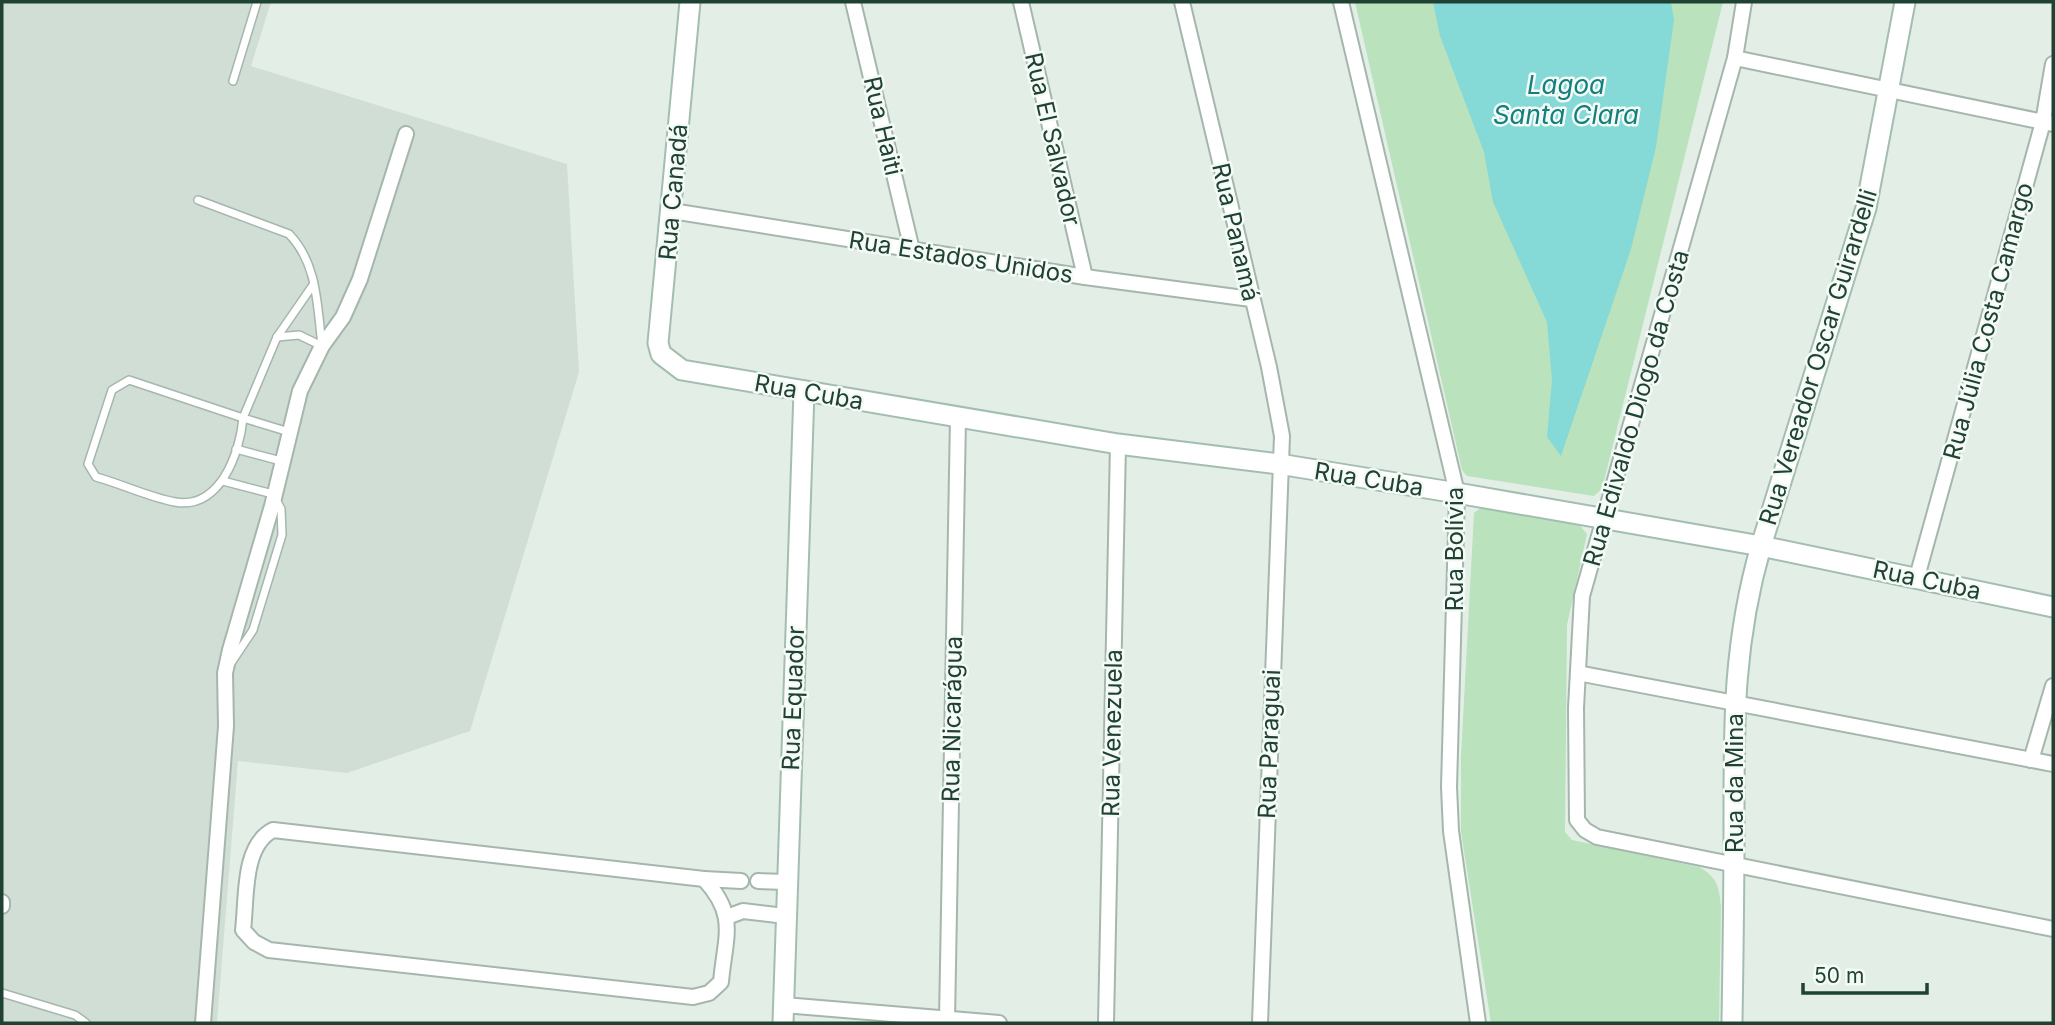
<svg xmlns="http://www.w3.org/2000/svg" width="2055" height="1025" viewBox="0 0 2055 1025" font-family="Inter,sans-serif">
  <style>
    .built { fill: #d1ded6 }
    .green { fill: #b9e2bd }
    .water { fill: #85d9d7 }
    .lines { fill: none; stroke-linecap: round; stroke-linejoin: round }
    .lane-casing { stroke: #a5b7ad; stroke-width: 10 }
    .street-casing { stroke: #a5b7ad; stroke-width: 18 }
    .secondary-casing { stroke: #a3beb0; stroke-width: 23 }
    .lane { stroke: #fff; stroke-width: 7 }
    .street { stroke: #fff; stroke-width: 14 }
    .secondary { stroke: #fff; stroke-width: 19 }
    .labels { text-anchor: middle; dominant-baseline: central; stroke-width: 5; stroke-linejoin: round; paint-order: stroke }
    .street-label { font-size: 24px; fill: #204233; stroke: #f4faf6 }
    .water-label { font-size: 26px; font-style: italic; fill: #137f7e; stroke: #f4faf6 }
  </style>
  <rect width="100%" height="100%" fill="#e3eee7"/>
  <path class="built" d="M 2,2 L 271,2 L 251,66 L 567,164 L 579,372 L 470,731 L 347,773 L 238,761 L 217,1023 L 2,1023 Z"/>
  <g class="green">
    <path d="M 1355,2 L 1723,2 L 1602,489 L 1594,496 L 1467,476 L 1462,470 Z"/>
    <path d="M 1482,507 L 1577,522 L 1587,534 L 1567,625 L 1565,832 L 1572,840 L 1699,867 C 1717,877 1719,886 1721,906 L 1719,1023 L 1491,1023 L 1461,832 L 1461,757 L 1474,513 Z"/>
  </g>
  <path class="water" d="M 1433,2 L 1671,2 L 1674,20 L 1656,147 L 1631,249 L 1561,456 L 1547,437 L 1552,380 L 1547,322 L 1493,202 L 1484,152 L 1440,36 Z"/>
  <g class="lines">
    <defs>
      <g id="lane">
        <path d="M 233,81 L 257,2"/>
        <path d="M 198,200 L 289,234 C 318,264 317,306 322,345"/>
        <path d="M 277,337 L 299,335 L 322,346"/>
        <path d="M 129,380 L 243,418 C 240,453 220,510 175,502 C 148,497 122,484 96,477 L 88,464 L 112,390 Z"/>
        <path d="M 289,432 L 243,418 L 277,337 L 313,285"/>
        <path d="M 236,449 L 281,461"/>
        <path d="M 223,481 L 273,494 L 281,509 L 282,535 L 253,630 L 231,663"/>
        <path d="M 2,993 L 75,1015 L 86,1023"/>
      </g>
      <g id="street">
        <path d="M 853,2 L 912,250"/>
        <path d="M 1021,2 L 1085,277"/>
        <path d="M 1182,2 L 1269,367 L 1282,436 L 1260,1023"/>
        <path d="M 1341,2 L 1457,493 L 1449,787 L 1451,831 L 1478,1023"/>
        <path d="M 1744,2 L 1735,58 L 1582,596 L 1576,708 L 1577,820 L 1585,830 L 1597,837 L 2053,929"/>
        <path d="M 1735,58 L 2053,124"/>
        <path d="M 672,211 L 1085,277 L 1251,299"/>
        <path d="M 1917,577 L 2043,122 L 2053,64"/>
        <path d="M 1578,673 L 2053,764"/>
        <path d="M 2031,760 L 2053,686"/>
        <path d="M 273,830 L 704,879 C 738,916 725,936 721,982 L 709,993 L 693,997 L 269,950 L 254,942 L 243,930 C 247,898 242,846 273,830 Z"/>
        <path d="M 704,879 L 741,881"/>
        <path d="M 758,881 L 787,882"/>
        <path d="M 2,902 L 2,906"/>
        <path d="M 727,917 L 743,911 L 785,916"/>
        <path d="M 784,1005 L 999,1023"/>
        <path d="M 947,1020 L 958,418"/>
        <path d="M 203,1023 L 226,726 L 225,673 L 230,650 L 272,506 L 300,391 L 322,346 L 343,317 L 360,279 L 406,134"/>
        <path d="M 1106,1023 L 1118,444"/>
      </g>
      <g id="secondary">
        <path d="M 690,2 L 658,343 L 661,354 L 682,370 L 1118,444 L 1279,464 L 1457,493 L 1761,546 L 2053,607"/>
        <path d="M 783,1023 L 804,391"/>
        <path d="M 1732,1023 C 1733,959 1734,895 1734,831 C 1734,728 1732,647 1761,546 L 1866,208 L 1905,2"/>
      </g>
    </defs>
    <use href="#lane" class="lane-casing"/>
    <use href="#street" class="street-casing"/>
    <use href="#secondary" class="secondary-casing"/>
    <use href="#lane" class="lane"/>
    <use href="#street" class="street"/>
    <use href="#secondary" class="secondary"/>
  </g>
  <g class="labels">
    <g class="street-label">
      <text transform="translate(883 126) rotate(77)">Rua Haiti</text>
      <text transform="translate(1053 139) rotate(77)">Rua El Salvador</text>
      <text transform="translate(673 192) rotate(-85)">Rua Canadá</text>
      <text transform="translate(1236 232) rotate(77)">Rua Panamá</text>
      <text transform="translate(961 257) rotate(9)">Rua Estados Unidos</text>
      <text transform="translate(1988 321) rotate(-75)">Rua Júlia Costa Camargo</text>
      <text transform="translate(1818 357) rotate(-73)">Rua Vereador Oscar Guirardelli</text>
      <text transform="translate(809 392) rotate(10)">Rua Cuba</text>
      <text transform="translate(1636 408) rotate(-74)">Rua Edivaldo Diogo da Costa</text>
      <text transform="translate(1369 479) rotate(9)">Rua Cuba</text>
      <text transform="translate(1454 549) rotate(-90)">Rua Bolívia</text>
      <text transform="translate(1927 580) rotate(12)">Rua Cuba</text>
      <text transform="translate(793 698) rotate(-88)">Rua Equador</text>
      <text transform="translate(952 719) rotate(-89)">Rua Nicarágua</text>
      <text transform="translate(1112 733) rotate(-89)">Rua Venezuela</text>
      <text transform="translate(1269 744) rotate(-88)">Rua Paraguai</text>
      <text transform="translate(1734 783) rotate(-90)">Rua da Mina</text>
    </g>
    <g class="water-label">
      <text x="1566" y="84">Lagoa<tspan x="1566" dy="30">Santa Clara</tspan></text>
    </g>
  </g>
  <rect width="2055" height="1025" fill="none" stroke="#204233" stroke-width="7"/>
  <path d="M1803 983v10h124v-10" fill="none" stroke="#204233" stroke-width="3.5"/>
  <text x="1814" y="983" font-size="21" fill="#204233" stroke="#f4faf6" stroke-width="5" paint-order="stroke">50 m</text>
</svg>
